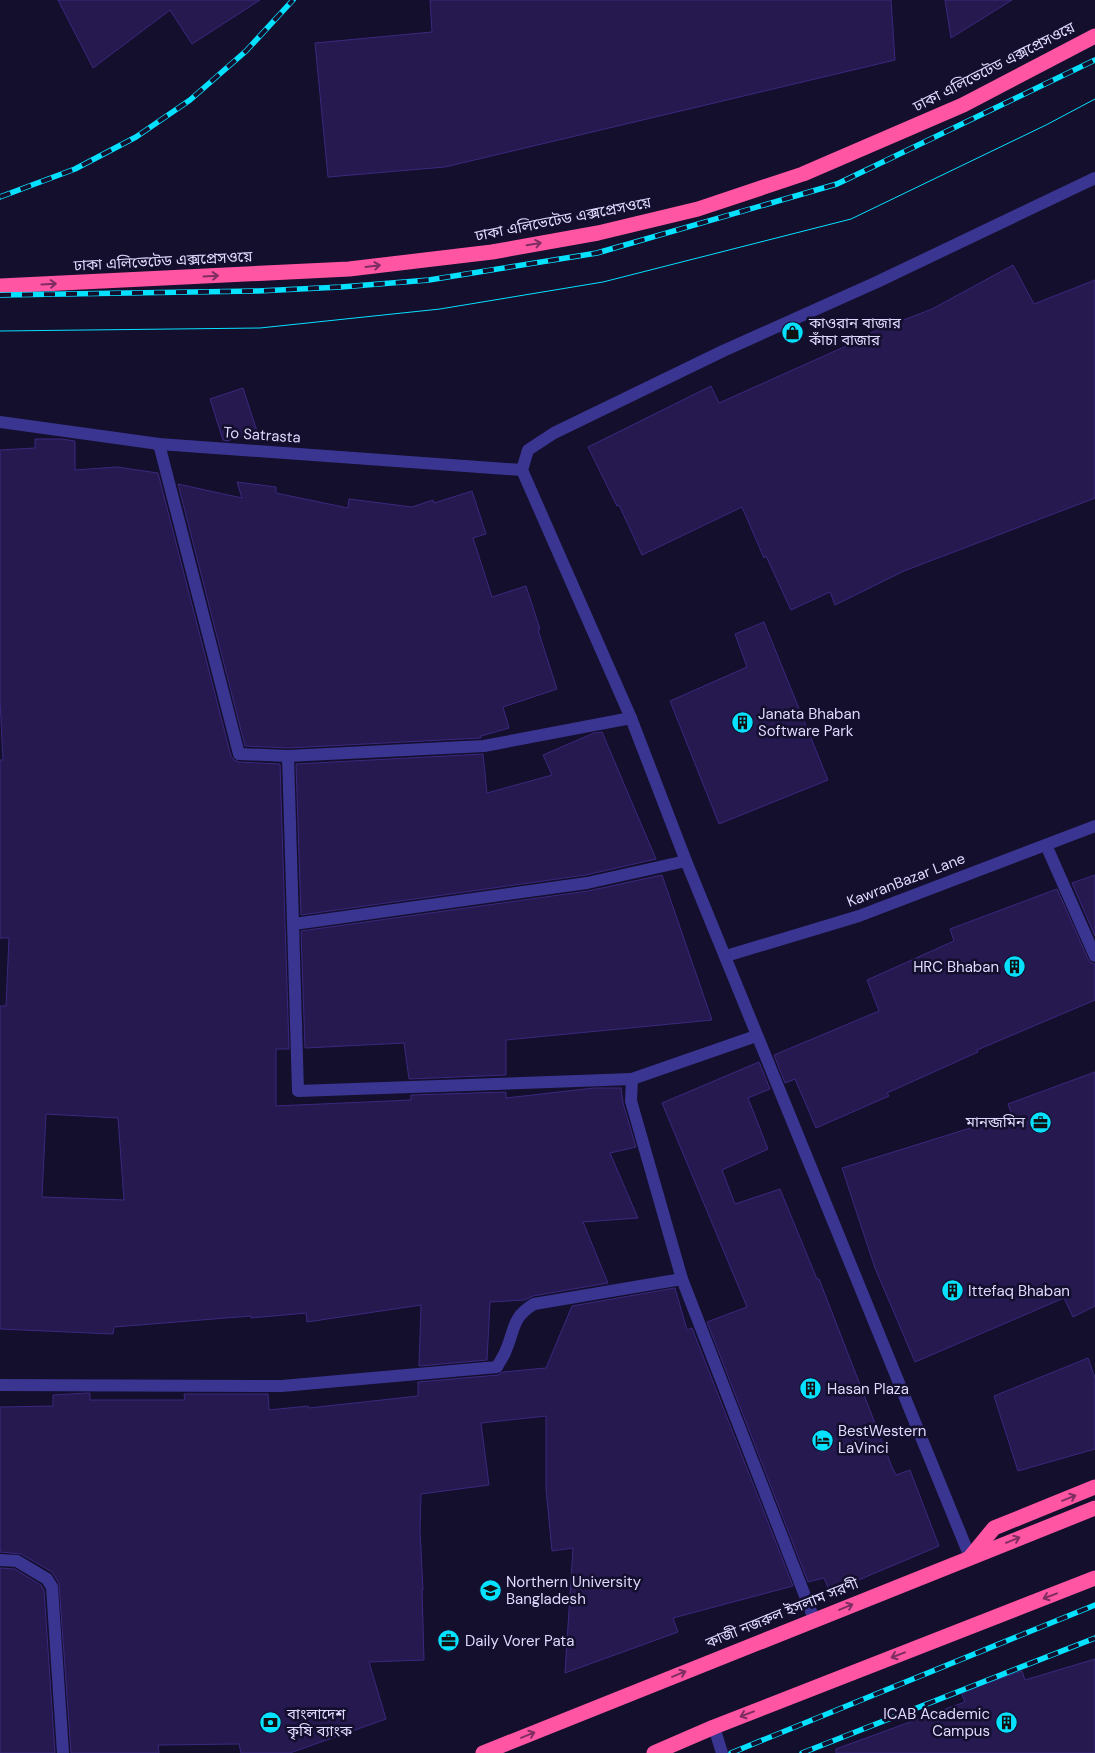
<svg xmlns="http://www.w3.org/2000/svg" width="1095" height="1753" viewBox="0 0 1095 1753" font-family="'DM Sans','Noto Sans Bengali',sans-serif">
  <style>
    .building { fill: #251950; stroke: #3b287e; fill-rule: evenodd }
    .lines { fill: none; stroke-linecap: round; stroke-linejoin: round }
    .minor { stroke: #3a3590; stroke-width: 12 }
    .highway { stroke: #ff55a3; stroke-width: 15 }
    .tram { stroke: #06e1ff; stroke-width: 1 }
    .rail-casing { stroke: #06e1ff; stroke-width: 5.5 }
    .rail { stroke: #140f2d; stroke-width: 4; stroke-dasharray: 11; stroke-linecap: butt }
    .oneway { stroke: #7e2e62 }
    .labels { text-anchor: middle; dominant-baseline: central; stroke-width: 5; stroke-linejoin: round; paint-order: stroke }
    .street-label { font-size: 15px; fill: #dfdaff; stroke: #140f2d }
    .poi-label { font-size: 15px; fill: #dfdaff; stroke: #140f2d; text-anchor: start }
  </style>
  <rect width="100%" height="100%" fill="#140f2d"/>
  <g class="building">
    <path d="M 58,0 L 260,0 L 192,44 L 170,10 L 93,68 Z"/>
    <path d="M 430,0 L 891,0 L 895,60 L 445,167 L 328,177 L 315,43 L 432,32 Z"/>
    <path d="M 945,0 L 1012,0 L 951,38 Z"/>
    <path d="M 1013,265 L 1034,304 L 1095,280 L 1095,498 L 904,571 L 835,605 L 830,592 L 791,610 L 766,556 L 764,558 L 742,507 L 642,555 L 619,505 L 617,506 L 588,447 L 711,386 L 719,403 L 853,343 L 852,340 L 932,309 Z"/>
    <path d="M 243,388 L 257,431 L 227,441 L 223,440 L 210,399 Z"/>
    <path d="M 35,439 L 61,439 L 75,441 L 75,470 L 117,467 L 158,473 L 231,756 L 234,760 L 239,762 L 280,764 L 289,1049 L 276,1049 L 276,1106 L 411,1100 L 411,1095 L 506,1092 L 506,1098 L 594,1088 L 621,1088 L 623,1103 L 636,1147 L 610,1153 L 638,1218 L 583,1222 L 608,1283 L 533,1296 L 525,1300 L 490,1302 L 487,1360 L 419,1366 L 421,1305 L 307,1322 L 306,1313 L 251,1318 L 251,1316 L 114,1327 L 113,1334 L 0,1329 L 0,1006 L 6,1006 L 9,938 L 0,938 L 0,760 L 3,760 L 0,700 L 0,450 L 35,448 ZM 46,1114 L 118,1118 L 124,1200 L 42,1197 Z"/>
    <path d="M 237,482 L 276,487 L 276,493 L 348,508 L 349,499 L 412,507 L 433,500 L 434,503 L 472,491 L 486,534 L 473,538 L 492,597 L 526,586 L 540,629 L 538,630 L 557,689 L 503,707 L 509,728 L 481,736 L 481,738 L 288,748 L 245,746 L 178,484 L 242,498 Z"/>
    <path d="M 764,622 L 828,780 L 719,824 L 670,701 L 747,667 L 735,634 Z"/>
    <path d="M 602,732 L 656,859 L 586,875 L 301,915 L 296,764 L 483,754 L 487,793 L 552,775 L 543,755 L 594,733 Z"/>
    <path d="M 662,875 L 712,1020 L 506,1040 L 506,1075 L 409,1079 L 404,1043 L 305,1048 L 301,931 L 588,891 Z"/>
    <path d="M 1095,875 L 1095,936 L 1072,883 Z"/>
    <path d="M 1057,889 L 1088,959 L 1091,963 L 1095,964 L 1095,1000 L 977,1050 L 978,1052 L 887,1093 L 889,1096 L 816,1128 L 795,1079 L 785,1083 L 774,1055 L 879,1011 L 867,980 L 954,941 L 950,929 Z"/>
    <path d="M 759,1062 L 770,1089 L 748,1098 L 768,1149 L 722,1170 L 735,1204 L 780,1189 L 817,1279 L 819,1279 L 892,1467 L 896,1475 L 910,1470 L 939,1546 L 830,1592 L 824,1578 L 808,1582 L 707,1322 L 747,1307 L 662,1103 Z"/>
    <path d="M 1095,1072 L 1095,1306 L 1073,1317 L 1064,1298 L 915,1362 L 875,1268 L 842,1168 L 1012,1115 L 1008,1104 Z"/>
    <path d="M 675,1288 L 687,1330 L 692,1328 L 793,1586 L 673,1618 L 678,1632 L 565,1673 L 573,1548 L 552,1551 L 546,1489 L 546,1416 L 481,1423 L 489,1485 L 421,1494 L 420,1531 L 423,1590 L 422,1590 L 424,1660 L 369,1662 L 386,1719 L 290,1753 L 241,1753 L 239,1744 L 158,1745 L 159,1753 L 71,1753 L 59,1583 L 52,1572 L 21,1554 L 0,1552 L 0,1407 L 53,1406 L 53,1395 L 88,1393 L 90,1393 L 90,1400 L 185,1400 L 184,1394 L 268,1394 L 269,1410 L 308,1406 L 309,1408 L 418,1396 L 418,1382 L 498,1375 L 503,1372 L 546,1368 L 572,1306 Z"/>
    <path d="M 1088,1358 L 1095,1378 L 1095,1449 L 1018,1471 L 994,1396 Z"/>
    <path d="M 0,1568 L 15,1569 L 41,1585 L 44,1590 L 55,1753 L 0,1753 Z"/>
    <path d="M 1095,1659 L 1095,1753 L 836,1753 L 836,1749 L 965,1702 L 961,1692 L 1022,1671 L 1025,1680 Z"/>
  </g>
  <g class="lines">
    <g class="minor">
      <path d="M 0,422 L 159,444 L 522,470"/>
      <path d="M 159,444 L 239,754 L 288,756 L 484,746 L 631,718"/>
      <path d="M 288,756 L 298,1091 L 632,1079"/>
      <path d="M 1046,845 L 1095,956"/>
      <path d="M 294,924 L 587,883 L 686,861"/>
      <path d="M 726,956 L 859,916 L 1095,826"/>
      <path d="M 756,1036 L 632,1079 L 631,1101 L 682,1279 L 814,1619"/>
      <path d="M 0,1385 L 282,1386 L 497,1367 C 500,1361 504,1356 506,1350 C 515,1329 512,1317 534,1304 L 682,1279"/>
      <path d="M 970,1557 L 686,861 L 631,718 L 522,470 L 528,450 L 554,433 L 723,351 L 877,282 L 1095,178"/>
      <path d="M 0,1560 L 17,1561 L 47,1579 L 52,1587 L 63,1753"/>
      <path d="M 714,1727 L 722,1753"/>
    </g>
    <g class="highway">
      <path d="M 0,286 L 349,269 L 492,252 L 598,233 L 698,209 L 803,174 L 963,105 L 1095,36"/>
      <path d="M 971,1556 L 994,1528 L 1095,1487"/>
      <path d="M 483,1753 L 1095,1508"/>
      <path d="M 654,1753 L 714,1727 L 1095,1578"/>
    </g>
    <path class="tram" d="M 0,331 L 260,328 L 440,309 L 603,282 L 851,219 L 1046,125 L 1095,99"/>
    <defs>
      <g id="rail">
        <path d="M 0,197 L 75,169 L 136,137 L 190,100 L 246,51 L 293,0"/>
        <path d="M 0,295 L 258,291 L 341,287 L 429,280 L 597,253 L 837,184 L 1095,60"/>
        <path d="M 731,1753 L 1095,1605"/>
        <path d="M 802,1753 L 1095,1638"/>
      </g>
    </defs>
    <use href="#rail" class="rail-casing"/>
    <use href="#rail" class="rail"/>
  </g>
  <defs><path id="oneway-shaft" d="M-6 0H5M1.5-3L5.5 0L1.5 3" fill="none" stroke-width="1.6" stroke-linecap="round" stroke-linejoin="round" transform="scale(1.25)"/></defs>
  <g class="oneway">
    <use href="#oneway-shaft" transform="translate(534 244) rotate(-10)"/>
    <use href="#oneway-shaft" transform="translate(373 266) rotate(-7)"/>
    <use href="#oneway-shaft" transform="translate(211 276) rotate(-3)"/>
    <use href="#oneway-shaft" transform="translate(49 284) rotate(-3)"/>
    <use href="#oneway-shaft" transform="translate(1069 1498) rotate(-22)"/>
    <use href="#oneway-shaft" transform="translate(1013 1540) rotate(-22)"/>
    <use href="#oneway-shaft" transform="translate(1050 1596) rotate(159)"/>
    <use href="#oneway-shaft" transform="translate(846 1607) rotate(-22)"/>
    <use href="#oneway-shaft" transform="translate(898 1655) rotate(159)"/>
    <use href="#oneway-shaft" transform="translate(679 1674) rotate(-22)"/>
    <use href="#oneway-shaft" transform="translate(747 1714) rotate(159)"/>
    <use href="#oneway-shaft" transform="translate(528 1735) rotate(-22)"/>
  </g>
  <defs>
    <symbol id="shop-disc" viewBox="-11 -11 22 22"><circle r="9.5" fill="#06e1ff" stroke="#140f2d"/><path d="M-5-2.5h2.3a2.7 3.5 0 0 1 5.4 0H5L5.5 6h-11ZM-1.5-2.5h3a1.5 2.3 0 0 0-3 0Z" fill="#111"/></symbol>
    <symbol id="building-disc" viewBox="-11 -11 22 22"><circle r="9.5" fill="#06e1ff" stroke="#140f2d"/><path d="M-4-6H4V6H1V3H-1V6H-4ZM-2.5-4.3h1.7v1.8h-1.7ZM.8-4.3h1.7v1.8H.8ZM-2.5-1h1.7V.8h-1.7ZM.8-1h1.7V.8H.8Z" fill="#111"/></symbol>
    <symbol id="office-disc" viewBox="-11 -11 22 22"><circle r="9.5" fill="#06e1ff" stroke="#140f2d"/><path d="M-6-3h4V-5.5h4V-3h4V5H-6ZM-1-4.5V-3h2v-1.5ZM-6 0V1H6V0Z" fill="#111"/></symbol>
    <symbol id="hotel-disc" viewBox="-11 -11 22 22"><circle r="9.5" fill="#06e1ff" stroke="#140f2d"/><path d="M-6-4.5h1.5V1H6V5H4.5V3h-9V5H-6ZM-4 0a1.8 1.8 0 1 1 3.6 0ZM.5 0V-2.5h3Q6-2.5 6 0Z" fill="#111"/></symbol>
    <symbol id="university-disc" viewBox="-11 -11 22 22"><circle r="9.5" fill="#06e1ff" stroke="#140f2d"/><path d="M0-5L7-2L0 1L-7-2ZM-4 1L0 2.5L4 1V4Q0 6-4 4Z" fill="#111"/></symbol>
    <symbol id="bank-disc" viewBox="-11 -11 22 22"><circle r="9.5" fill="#06e1ff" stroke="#140f2d"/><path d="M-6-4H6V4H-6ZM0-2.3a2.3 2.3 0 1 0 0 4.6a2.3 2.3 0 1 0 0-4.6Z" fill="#111"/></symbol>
  </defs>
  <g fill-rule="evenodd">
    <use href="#shop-disc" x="780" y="320" width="25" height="25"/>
    <use href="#building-disc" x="730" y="710" width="25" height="25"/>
    <use href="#building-disc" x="1002" y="954" width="25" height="25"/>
    <use href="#office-disc" x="1028" y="1110" width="25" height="25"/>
    <use href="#building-disc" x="940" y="1278" width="25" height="25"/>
    <use href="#building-disc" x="798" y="1376" width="25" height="25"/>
    <use href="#hotel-disc" x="810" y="1428" width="25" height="25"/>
    <use href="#university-disc" x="478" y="1578" width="25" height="25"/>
    <use href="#office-disc" x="436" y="1628" width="25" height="25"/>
    <use href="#bank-disc" x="258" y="1710" width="25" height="25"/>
    <use href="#building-disc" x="994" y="1710" width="25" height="25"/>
  </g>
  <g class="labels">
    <g class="street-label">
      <text transform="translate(994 67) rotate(-27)">ঢাকা এলিভেটেড এক্সপ্রেসওয়ে</text>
      <text transform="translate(563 219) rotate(-11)">ঢাকা এলিভেটেড এক্সপ্রেসওয়ে</text>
      <text transform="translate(163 261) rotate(-3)">ঢাকা এলিভেটেড এক্সপ্রেসওয়ে</text>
      <text transform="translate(262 435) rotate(4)">To Satrasta</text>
      <text transform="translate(906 880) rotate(-21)">KawranBazar Lane</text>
      <text transform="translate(782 1613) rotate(-22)">কাজী নজরুল ইসলাম সরণী</text>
    </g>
    <g class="poi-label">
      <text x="809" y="323">কাওরান বাজার<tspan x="809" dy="17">কাঁচা বাজার</tspan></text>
      <text x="758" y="714">Janata Bhaban<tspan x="758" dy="17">Software Park</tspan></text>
      <text x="999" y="967" text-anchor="end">HRC Bhaban</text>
      <text x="1025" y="1122" text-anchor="end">মানব্জমিন</text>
      <text x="968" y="1291">Ittefaq Bhaban</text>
      <text x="827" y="1389">Hasan Plaza</text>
      <text x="838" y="1431">BestWestern<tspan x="838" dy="17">LaVinci</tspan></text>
      <text x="506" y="1582">Northern University<tspan x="506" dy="17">Bangladesh</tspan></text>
      <text x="465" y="1641">Daily Vorer Pata</text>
      <text x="287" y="1714">বাংলাদেশ<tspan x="287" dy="17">কৃষি ব্যাংক</tspan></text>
      <text x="990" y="1714" text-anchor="end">ICAB Academic<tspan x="990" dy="17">Campus</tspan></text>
    </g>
  </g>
</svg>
